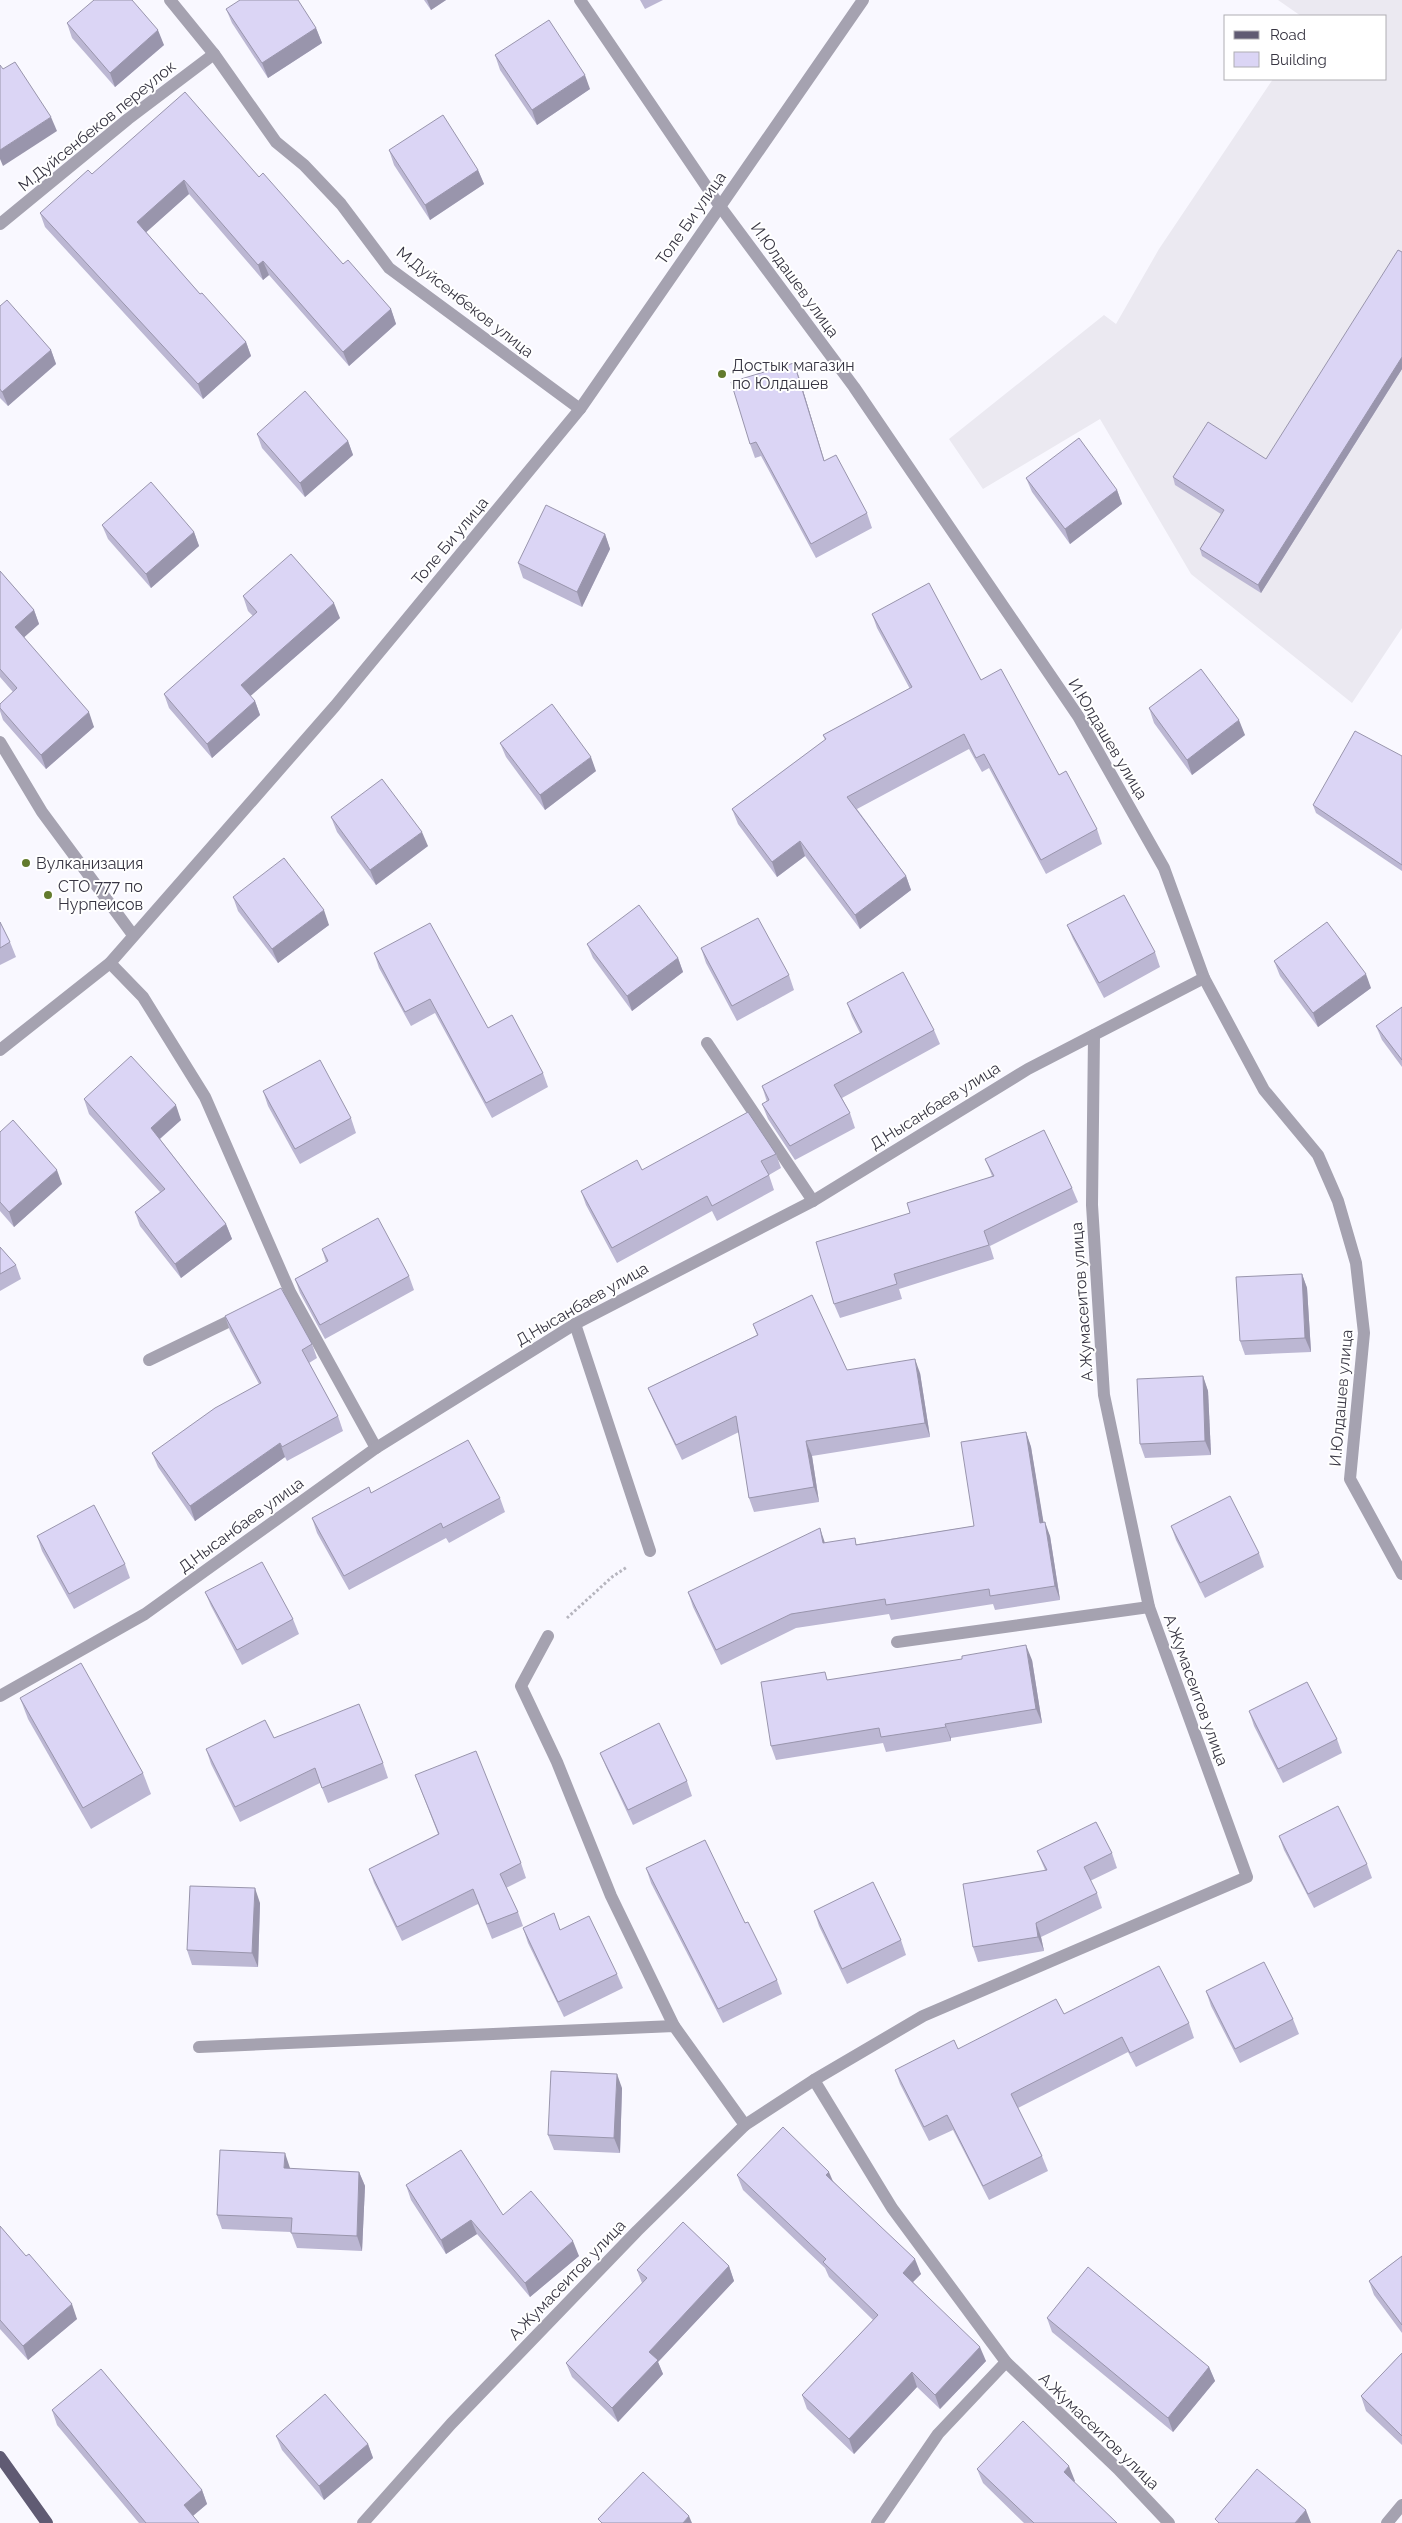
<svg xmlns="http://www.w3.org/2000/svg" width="1402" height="2523" viewBox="0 0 1402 2523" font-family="Raleway,sans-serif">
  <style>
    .built { fill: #ebe9f1 }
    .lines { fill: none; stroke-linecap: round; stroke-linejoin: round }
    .path { stroke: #b6b5be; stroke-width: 3; stroke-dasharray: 2.5 2.5; stroke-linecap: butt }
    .minor { stroke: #a5a2b0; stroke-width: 12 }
    .major { stroke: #605b73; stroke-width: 12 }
    .wall { fill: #bcb7d3 }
    .shaded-wall { fill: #9995ac }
    .building { fill: #dbd5f5; stroke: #9995ac }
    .poi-dot { fill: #637b2d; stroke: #fff; stroke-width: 2 }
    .labels { text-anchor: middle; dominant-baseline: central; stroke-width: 4; stroke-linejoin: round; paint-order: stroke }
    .street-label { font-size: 16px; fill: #373542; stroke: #fff }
    .poi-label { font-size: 16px; fill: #373542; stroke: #fff; text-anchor: start }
  </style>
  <rect width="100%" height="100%" fill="#f9f8ff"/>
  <path class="built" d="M 1278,0 L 1402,0 L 1402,628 L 1352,703 L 1191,574 L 1100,419 L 983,489 L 949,439 L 1104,315 L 1116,324 L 1159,249 L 1273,79 L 1386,79 L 1386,16 L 1301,16 Z"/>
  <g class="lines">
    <path class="path" d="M 567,1618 L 612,1577 L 627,1567"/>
    <g class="minor">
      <path d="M 170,0 L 214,54 L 276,142 L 304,165 L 341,204 L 389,268 L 580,409"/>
      <path d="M 580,0 L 719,205 L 854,387 L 1078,716 L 1164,868 L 1204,978 L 1264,1090 L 1318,1155 L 1338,1201 L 1356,1263 L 1364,1333 L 1350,1479 L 1402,1574"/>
      <path d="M 0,224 L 128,119 L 214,54"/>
      <path d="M 0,742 L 42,812 L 133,935"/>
      <path d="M 110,963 L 143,997 L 205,1097 L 290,1292 L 376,1448"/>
      <path d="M 707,1043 L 813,1201"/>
      <path d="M 0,1050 L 110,963 L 335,706 L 580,409 L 863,0"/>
      <path d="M 575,1324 L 650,1551"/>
      <path d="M 149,1360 L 242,1315"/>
      <path d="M 548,1636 L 521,1686 L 557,1762 L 611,1896 L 674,2026"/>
      <path d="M 897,1642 L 1149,1607"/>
      <path d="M 0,1696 L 145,1614 L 376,1448 L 575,1324 L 813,1201 L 1028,1069 L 1204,978"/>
      <path d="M 199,2047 L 674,2026 L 745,2125"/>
      <path d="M 814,2080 L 892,2208 L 1006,2362 L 1118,2469 L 1169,2523"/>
      <path d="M 363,2523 L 451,2424 L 637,2231 L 745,2125 L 814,2080 L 923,2016 L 1247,1877 L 1149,1607 L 1104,1395 L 1092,1205 L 1094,1035"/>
      <path d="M 877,2523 L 938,2434 L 1006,2362"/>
      <path d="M 1387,2523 L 1402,2505"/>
    </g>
    <path class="major" d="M 0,2457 L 47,2523"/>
  </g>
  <g class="wall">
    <path d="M 424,0 L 446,0 L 431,10 Z"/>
    <path d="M 640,0 L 663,0 L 645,9 Z"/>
    <path d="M 226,9 L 316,28 L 322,43 L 268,78 L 232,23 Z"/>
    <path d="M 67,23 L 164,45 L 115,87 L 72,38 Z"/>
    <path d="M 495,55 L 590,89 L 537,125 L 500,70 Z"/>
    <path d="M 389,150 L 478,170 L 484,184 L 430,220 L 394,165 Z"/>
    <path d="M 92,174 L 259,177 L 343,264 L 391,309 L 396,324 L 349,366 L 269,275 L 263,280 L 189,194 L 146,232 L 200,294 L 246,342 L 251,356 L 203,399 L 45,227 L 40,213 Z"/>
    <path d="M 1402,252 L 1402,369 L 1261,593 L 1202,556 L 1200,549 L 1221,514 L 1175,485 L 1173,477 L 1266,459 Z"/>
    <path d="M 0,306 L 51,350 L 56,364 L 8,406 L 0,398 Z"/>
    <path d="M 799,377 L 824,461 L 867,513 L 872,528 L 816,558 L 761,456 L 755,458 L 750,444 Z"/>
    <path d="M 257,434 L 348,441 L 353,455 L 305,497 L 262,448 Z"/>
    <path d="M 1026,478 L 1117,490 L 1122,504 L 1070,544 L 1032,492 Z"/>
    <path d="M 102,525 L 194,532 L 199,546 L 151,588 L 108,539 Z"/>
    <path d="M 605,534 L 610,549 L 582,607 L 523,578 L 518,563 Z"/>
    <path d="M 0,571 L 34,610 L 39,624 L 24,637 L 94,727 L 46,769 L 3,720 L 0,711 L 0,704 L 13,692 L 0,677 Z"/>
    <path d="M 243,596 L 340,618 L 250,696 L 255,701 L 260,715 L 212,758 L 169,708 L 164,694 L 253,616 L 248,611 Z"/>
    <path d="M 872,614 L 981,680 L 1059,775 L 1097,829 L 1102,844 L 1046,874 L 989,768 L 982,772 L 969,749 L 857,809 L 906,876 L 911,890 L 860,929 L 805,856 L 777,877 L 738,824 L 732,809 L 825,740 L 823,735 L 910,689 L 877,628 Z"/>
    <path d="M 1149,708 L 1245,735 L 1192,775 L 1154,723 Z"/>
    <path d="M 500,743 L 596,771 L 545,810 L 506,757 Z"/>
    <path d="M 1402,756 L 1402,871 L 1316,813 L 1313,805 Z"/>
    <path d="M 331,817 L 428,846 L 376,885 L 337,832 Z"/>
    <path d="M 233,897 L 329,925 L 278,963 L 238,911 Z"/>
    <path d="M 0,922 L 10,942 L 16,957 L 0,965 Z"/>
    <path d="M 1067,925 L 1155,952 L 1160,967 L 1104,998 L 1073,939 Z"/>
    <path d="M 587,944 L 678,958 L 683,972 L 632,1011 L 593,958 Z"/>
    <path d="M 701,948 L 789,975 L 794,990 L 737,1021 L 706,963 Z"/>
    <path d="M 374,953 L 543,1073 L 548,1087 L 492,1118 L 435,1013 L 411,1026 L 379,968 Z"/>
    <path d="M 1274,961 L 1371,988 L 1318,1027 L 1280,976 Z"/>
    <path d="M 847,1003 L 934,1030 L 940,1044 L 842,1098 L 850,1113 L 855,1128 L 795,1160 L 768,1119 L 762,1104 L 767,1102 L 762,1086 L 860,1033 L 852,1017 Z"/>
    <path d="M 1402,1007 L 1402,1067 L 1382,1040 L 1376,1026 Z"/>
    <path d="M 263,1091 L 351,1118 L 356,1133 L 300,1164 L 268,1106 Z"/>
    <path d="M 84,1099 L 181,1120 L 160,1139 L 226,1224 L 232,1239 L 181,1278 L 140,1226 L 135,1212 L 160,1192 L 89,1114 Z"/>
    <path d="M 0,1132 L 62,1184 L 14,1227 L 0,1211 Z"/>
    <path d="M 776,1154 L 781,1168 L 769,1175 L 774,1190 L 717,1221 L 712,1211 L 617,1263 L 586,1205 L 581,1191 L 642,1170 Z"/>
    <path d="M 985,1159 L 1072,1188 L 1078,1202 L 990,1246 L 994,1259 L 899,1289 L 902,1299 L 840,1318 L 834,1304 L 910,1213 L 992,1176 Z"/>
    <path d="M 0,1247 L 16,1265 L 21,1279 L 0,1291 Z"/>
    <path d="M 322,1249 L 409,1276 L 414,1290 L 325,1339 L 300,1293 L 295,1279 L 326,1262 Z"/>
    <path d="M 1302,1274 L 1307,1288 L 1311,1352 L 1245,1355 L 1240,1341 Z"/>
    <path d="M 225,1316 L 312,1344 L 317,1358 L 309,1363 L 338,1416 L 343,1431 L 287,1461 L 285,1457 L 195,1521 L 158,1467 L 152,1453 L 259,1384 L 230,1331 Z"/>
    <path d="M 753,1324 L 847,1370 L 920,1373 L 930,1437 L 812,1456 L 819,1502 L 754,1512 L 749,1498 L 739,1432 L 682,1460 L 654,1402 L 648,1388 L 757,1335 Z"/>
    <path d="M 1203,1376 L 1208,1391 L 1211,1455 L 1145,1458 L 1140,1444 Z"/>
    <path d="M 1026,1432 L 1031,1447 L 1043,1522 L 1050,1536 L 1060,1600 L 995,1610 L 993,1604 L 891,1620 L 889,1614 L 796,1628 L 721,1665 L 693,1607 L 688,1592 L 825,1543 L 858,1544 L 974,1526 Z"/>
    <path d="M 371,1493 L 500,1498 L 505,1512 L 449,1543 L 446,1538 L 349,1590 L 317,1533 L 312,1518 Z"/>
    <path d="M 1171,1526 L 1259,1553 L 1264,1567 L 1205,1598 L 1176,1540 Z"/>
    <path d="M 37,1536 L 125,1564 L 130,1578 L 74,1609 L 42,1551 Z"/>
    <path d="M 205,1592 L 293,1619 L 299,1634 L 242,1665 L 211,1606 Z"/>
    <path d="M 1032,1660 L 1042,1723 L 951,1738 L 951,1741 L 886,1752 L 883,1743 L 776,1760 L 771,1746 L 828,1680 Z"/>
    <path d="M 20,1698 L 143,1773 L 151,1794 L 91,1829 L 28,1719 Z"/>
    <path d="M 1249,1711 L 1337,1739 L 1342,1753 L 1283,1783 L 1254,1726 Z"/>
    <path d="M 274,1738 L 383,1763 L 388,1778 L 328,1803 L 320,1783 L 240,1822 L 211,1764 L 206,1749 Z"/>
    <path d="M 600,1753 L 687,1781 L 692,1796 L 633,1825 L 606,1767 Z"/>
    <path d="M 415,1775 L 521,1863 L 526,1878 L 506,1888 L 518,1912 L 523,1926 L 492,1939 L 478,1904 L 402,1941 L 374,1883 L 369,1869 L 438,1834 Z"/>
    <path d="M 1279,1836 L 1367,1864 L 1372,1878 L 1314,1908 L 1284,1850 Z"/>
    <path d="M 1037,1851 L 1112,1853 L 1117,1868 L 1090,1881 L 1097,1893 L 1102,1908 L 1041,1937 L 1044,1951 L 978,1962 L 973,1947 L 1045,1870 Z"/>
    <path d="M 646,1868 L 745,1923 L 777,1980 L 782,1994 L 723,2023 L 651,1883 Z"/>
    <path d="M 260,1903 L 258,1967 L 192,1965 L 187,1950 Z"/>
    <path d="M 814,1911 L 901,1940 L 906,1955 L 847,1984 L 819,1926 Z"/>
    <path d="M 523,1928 L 560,1930 L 617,1974 L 623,1988 L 564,2017 L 528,1943 Z"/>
    <path d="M 1206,1991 L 1293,2019 L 1299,2034 L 1240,2063 L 1211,2006 Z"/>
    <path d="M 1064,2014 L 1189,2023 L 1194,2038 L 1136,2067 L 1128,2052 L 1018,2108 L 1042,2156 L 1048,2171 L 989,2200 L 953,2130 L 929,2141 L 900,2084 L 895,2070 Z"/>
    <path d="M 622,2088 L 620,2153 L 554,2150 L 548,2135 Z"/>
    <path d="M 290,2168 L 290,2169 L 359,2172 L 365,2186 L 362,2251 L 297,2248 L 291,2232 L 222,2229 L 217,2215 Z"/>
    <path d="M 737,2175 L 833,2181 L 921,2274 L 913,2282 L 986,2361 L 940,2409 L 917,2387 L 854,2454 L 807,2409 L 802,2395 L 873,2320 L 829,2277 L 825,2268 L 743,2190 Z"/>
    <path d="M 406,2185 L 503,2215 L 579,2256 L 530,2297 L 477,2234 L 446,2254 L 411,2200 Z"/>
    <path d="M 0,2226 L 77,2319 L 28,2360 L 0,2329 Z"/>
    <path d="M 1402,2256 L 1402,2333 L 1374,2295 L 1369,2281 Z"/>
    <path d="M 729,2266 L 734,2281 L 658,2362 L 663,2374 L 618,2422 L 572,2377 L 566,2363 L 642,2283 L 637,2270 Z"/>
    <path d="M 1047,2318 L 1209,2367 L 1215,2381 L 1173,2432 L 1052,2332 Z"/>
    <path d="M 1402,2353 L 1402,2445 L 1366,2411 L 1361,2396 Z"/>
    <path d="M 52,2410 L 202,2490 L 207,2504 L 193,2516 L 199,2523 L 139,2523 L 57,2425 Z"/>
    <path d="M 276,2436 L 368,2444 L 373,2458 L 324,2500 L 282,2450 Z"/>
    <path d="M 977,2469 L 1075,2481 L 1074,2482 L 1117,2523 L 1024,2523 L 983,2483 Z"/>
  </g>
  <g class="shaded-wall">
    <path d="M 427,0 L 446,0 L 431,10 Z"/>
    <path d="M 316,28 L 322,43 L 268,78 L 262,63 Z"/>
    <path d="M 158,30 L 164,45 L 115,87 L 110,73 Z"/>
    <path d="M 585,75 L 590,89 L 537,125 L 532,110 Z"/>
    <path d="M 51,117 L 57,131 L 3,166 L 0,159 L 0,150 Z"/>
    <path d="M 478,170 L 484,184 L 430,220 L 425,205 Z"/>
    <path d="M 184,180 L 189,194 L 142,236 L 137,222 Z"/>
    <path d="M 263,261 L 269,275 L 263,280 L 258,265 Z"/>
    <path d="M 391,309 L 396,324 L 349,366 L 343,352 Z"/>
    <path d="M 246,342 L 251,356 L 203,399 L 198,384 Z"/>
    <path d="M 51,350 L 56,364 L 8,406 L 2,392 Z"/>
    <path d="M 1402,357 L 1402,369 L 1261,593 L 1258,585 Z"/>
    <path d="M 794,363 L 799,377 L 829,476 L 824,461 Z"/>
    <path d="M 348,441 L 353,455 L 305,497 L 300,483 Z"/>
    <path d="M 1117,490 L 1122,504 L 1070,544 L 1065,529 Z"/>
    <path d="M 194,532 L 199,546 L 151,588 L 146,574 Z"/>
    <path d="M 605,534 L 610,549 L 582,607 L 577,592 Z"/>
    <path d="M 334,603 L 340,618 L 246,700 L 241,685 Z"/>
    <path d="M 34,610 L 39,624 L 20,641 L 15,627 Z"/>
    <path d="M 255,701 L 260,715 L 212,758 L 207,744 Z"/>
    <path d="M 89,712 L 94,727 L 46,769 L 41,755 Z"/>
    <path d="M 1239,720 L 1245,735 L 1192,775 L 1187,760 Z"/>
    <path d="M 591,757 L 596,771 L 545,810 L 540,795 Z"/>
    <path d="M 422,832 L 428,846 L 376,885 L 370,870 Z"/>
    <path d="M 800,841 L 805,856 L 777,877 L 772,862 Z"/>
    <path d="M 906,876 L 911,890 L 860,929 L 855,915 Z"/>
    <path d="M 324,910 L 329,925 L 278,963 L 272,949 Z"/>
    <path d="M 678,958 L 683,972 L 632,1011 L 627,996 Z"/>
    <path d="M 1366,974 L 1371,988 L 1318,1027 L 1313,1013 Z"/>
    <path d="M 176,1105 L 181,1120 L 156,1142 L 151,1128 Z"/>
    <path d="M 57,1170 L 62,1184 L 14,1227 L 9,1212 Z"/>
    <path d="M 226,1224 L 232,1239 L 181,1278 L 175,1264 Z"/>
    <path d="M 1302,1274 L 1307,1288 L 1311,1352 L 1305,1338 Z"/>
    <path d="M 915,1359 L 920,1373 L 930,1437 L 925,1423 Z"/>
    <path d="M 1203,1376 L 1208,1391 L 1211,1455 L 1205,1441 Z"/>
    <path d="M 1026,1432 L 1031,1447 L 1046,1537 L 1040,1523 Z"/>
    <path d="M 806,1441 L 812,1456 L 819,1502 L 814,1487 Z"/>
    <path d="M 280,1443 L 285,1457 L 195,1521 L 190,1506 Z"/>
    <path d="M 1045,1522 L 1050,1536 L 1060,1600 L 1055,1586 Z"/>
    <path d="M 820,1528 L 825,1543 L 828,1558 L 823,1543 Z"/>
    <path d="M 1026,1645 L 1032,1660 L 1042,1723 L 1036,1709 Z"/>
    <path d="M 945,1724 L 951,1738 L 951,1741 L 946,1727 Z"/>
    <path d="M 255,1888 L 260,1903 L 258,1967 L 252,1953 Z"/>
    <path d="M 1036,1923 L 1041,1937 L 1044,1951 L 1038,1937 Z"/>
    <path d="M 617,2074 L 622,2088 L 620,2153 L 614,2138 Z"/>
    <path d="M 285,2153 L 290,2168 L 290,2183 L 284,2168 Z"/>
    <path d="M 359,2172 L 365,2186 L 362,2251 L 357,2236 Z"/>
    <path d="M 829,2172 L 835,2186 L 826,2175 Z"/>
    <path d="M 471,2220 L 477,2234 L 446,2254 L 441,2240 Z"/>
    <path d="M 573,2241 L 579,2256 L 530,2297 L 525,2283 Z"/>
    <path d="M 915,2259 L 921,2274 L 908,2287 L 903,2273 Z"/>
    <path d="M 729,2266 L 734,2281 L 658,2362 L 663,2374 L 618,2422 L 612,2408 L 649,2352 Z"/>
    <path d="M 72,2304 L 77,2319 L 28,2360 L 23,2346 Z"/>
    <path d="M 980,2347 L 986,2361 L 940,2409 L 935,2395 Z"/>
    <path d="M 1209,2367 L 1215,2381 L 1173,2432 L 1168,2418 Z"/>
    <path d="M 912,2372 L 917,2387 L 854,2454 L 849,2439 Z"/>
    <path d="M 368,2444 L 373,2458 L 324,2500 L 319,2486 Z"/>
    <path d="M 1069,2466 L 1075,2481 L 1069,2487 L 1064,2472 Z"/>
    <path d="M 202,2490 L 207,2504 L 189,2519 L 184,2505 Z"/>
    <path d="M 1306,2510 L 1311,2523 L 1295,2523 Z"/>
    <path d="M 689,2516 L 692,2523 L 683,2523 Z"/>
  </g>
  <g class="building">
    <path d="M 94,0 L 132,0 L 158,30 L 110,73 L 67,23 Z"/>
    <path d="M 240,0 L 298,0 L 316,28 L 262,63 L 226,9 Z"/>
    <path d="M 549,20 L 585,75 L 532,110 L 495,55 Z"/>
    <path d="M 15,62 L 51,117 L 0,150 L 0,65 L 3,69 Z"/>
    <path d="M 185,92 L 259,177 L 263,173 L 343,264 L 348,260 L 391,309 L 343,352 L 263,261 L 258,265 L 184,180 L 137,222 L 200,294 L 202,293 L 246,342 L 198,384 L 40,213 L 88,170 L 92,174 Z"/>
    <path d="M 443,115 L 478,170 L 425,205 L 389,150 Z"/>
    <path d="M 1398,250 L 1402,252 L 1402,357 L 1258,585 L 1200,549 L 1224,510 L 1173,477 L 1208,422 L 1266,459 Z"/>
    <path d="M 7,300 L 51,350 L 2,392 L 0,389 L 0,306 Z"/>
    <path d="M 794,363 L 824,461 L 836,455 L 867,513 L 811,544 L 756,442 L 750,444 L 731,382 Z"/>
    <path d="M 305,391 L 348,441 L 300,483 L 257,434 Z"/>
    <path d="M 1079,438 L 1117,490 L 1065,529 L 1026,478 Z"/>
    <path d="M 151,482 L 194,532 L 146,574 L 102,525 Z"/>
    <path d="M 546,505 L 605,534 L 577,592 L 518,563 Z"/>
    <path d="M 291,554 L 334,603 L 241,685 L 255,701 L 207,744 L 164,694 L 257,612 L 243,596 Z"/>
    <path d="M 0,571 L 34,610 L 15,627 L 89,712 L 41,755 L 0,708 L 0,704 L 17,688 L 0,669 Z"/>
    <path d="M 929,583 L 981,680 L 1001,669 L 1059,775 L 1066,771 L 1097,829 L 1041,860 L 984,754 L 976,758 L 964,734 L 847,797 L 906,876 L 855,915 L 800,841 L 772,862 L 732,809 L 826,739 L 823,735 L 912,687 L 872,614 Z"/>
    <path d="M 1201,669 L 1239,720 L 1187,760 L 1149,708 Z"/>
    <path d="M 552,704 L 591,757 L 540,795 L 500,743 Z"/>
    <path d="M 1355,731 L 1402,756 L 1402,865 L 1313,805 Z"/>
    <path d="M 382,779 L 422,832 L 370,870 L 331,817 Z"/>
    <path d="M 284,858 L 324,910 L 272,949 L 233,897 Z"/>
    <path d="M 1124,895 L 1155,952 L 1099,983 L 1067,925 Z"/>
    <path d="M 639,905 L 678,958 L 627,996 L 587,944 Z"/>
    <path d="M 758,918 L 789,975 L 732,1006 L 701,948 Z"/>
    <path d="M 0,922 L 10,942 L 0,948 Z"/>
    <path d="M 1327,922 L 1366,974 L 1313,1013 L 1274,961 Z"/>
    <path d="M 430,923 L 488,1028 L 512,1015 L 543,1073 L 486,1103 L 430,999 L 405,1012 L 374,953 Z"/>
    <path d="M 903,972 L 934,1030 L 834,1085 L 850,1113 L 790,1146 L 762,1104 L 769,1100 L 762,1086 L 862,1032 L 847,1003 Z"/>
    <path d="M 1402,1007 L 1402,1060 L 1376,1026 Z"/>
    <path d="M 131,1056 L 176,1105 L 151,1128 L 226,1224 L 175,1264 L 135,1212 L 165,1189 L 84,1099 Z"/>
    <path d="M 320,1060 L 351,1118 L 295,1149 L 263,1091 Z"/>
    <path d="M 748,1112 L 776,1154 L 761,1161 L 769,1175 L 712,1206 L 707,1196 L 612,1248 L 581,1191 L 637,1160 L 642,1170 Z"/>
    <path d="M 13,1120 L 57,1170 L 9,1212 L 0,1202 L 0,1132 Z"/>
    <path d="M 1044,1130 L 1072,1188 L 984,1231 L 989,1245 L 894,1274 L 897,1284 L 834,1304 L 816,1242 L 910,1213 L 907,1203 L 994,1176 L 985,1159 Z"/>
    <path d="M 378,1218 L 409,1276 L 320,1325 L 295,1279 L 328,1261 L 322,1249 Z"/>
    <path d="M 0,1247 L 16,1265 L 0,1274 Z"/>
    <path d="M 1302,1274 L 1305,1338 L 1240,1341 L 1236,1277 Z"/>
    <path d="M 281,1288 L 312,1344 L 302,1350 L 338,1416 L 282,1447 L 280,1443 L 190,1506 L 152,1453 L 215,1408 L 261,1383 L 225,1316 Z"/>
    <path d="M 812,1295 L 847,1370 L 915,1359 L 925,1423 L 806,1441 L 814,1487 L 749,1498 L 736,1416 L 676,1445 L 648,1388 L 758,1335 L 753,1324 Z"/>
    <path d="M 1203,1376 L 1205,1441 L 1140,1444 L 1137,1379 Z"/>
    <path d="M 1026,1432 L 1040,1523 L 1045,1522 L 1055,1586 L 990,1596 L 989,1589 L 886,1605 L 885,1599 L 791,1614 L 716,1650 L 688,1592 L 820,1528 L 823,1543 L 855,1538 L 856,1545 L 974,1526 L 961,1442 Z"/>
    <path d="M 468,1440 L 500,1498 L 443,1528 L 441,1523 L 344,1576 L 312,1518 L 369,1487 L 371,1493 Z"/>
    <path d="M 1230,1496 L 1259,1553 L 1200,1583 L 1171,1526 Z"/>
    <path d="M 94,1505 L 125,1564 L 69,1594 L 37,1536 Z"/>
    <path d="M 262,1562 L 293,1619 L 237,1650 L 205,1592 Z"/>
    <path d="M 1026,1645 L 1036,1709 L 945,1724 L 946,1727 L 881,1737 L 879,1728 L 771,1746 L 761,1682 L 825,1672 L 827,1680 L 962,1659 L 962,1656 Z"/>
    <path d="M 81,1663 L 143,1773 L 83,1808 L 20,1698 Z"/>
    <path d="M 1307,1682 L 1337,1739 L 1278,1769 L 1249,1711 Z"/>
    <path d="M 359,1704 L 383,1763 L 322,1788 L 315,1768 L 235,1807 L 206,1749 L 265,1720 L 274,1738 Z"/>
    <path d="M 659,1723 L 687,1781 L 628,1810 L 600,1753 Z"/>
    <path d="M 476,1751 L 521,1863 L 500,1874 L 518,1912 L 487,1924 L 473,1889 L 397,1927 L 369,1869 L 439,1834 L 415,1775 Z"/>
    <path d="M 1338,1806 L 1367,1864 L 1308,1894 L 1279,1836 Z"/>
    <path d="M 1096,1822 L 1112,1853 L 1084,1867 L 1097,1893 L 1036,1923 L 1038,1937 L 973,1947 L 963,1884 L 1047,1870 L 1037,1851 Z"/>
    <path d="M 705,1840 L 745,1923 L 748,1922 L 777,1980 L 718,2009 L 646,1868 Z"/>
    <path d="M 873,1882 L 901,1940 L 842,1969 L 814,1911 Z"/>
    <path d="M 190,1886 L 255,1888 L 252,1953 L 187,1950 Z"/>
    <path d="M 554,1913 L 560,1930 L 589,1916 L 617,1974 L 558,2002 L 523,1928 Z"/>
    <path d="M 1264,1962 L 1293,2019 L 1235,2049 L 1206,1991 Z"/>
    <path d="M 1159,1966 L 1189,2023 L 1130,2053 L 1122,2037 L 1011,2094 L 1042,2156 L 983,2186 L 947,2115 L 924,2127 L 895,2070 L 954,2040 L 958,2049 L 1056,1999 L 1064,2014 Z"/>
    <path d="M 551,2071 L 617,2074 L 614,2138 L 548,2135 Z"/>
    <path d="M 783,2127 L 829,2172 L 826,2175 L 915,2259 L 903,2273 L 980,2347 L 935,2395 L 912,2372 L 849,2439 L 802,2395 L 878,2315 L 823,2262 L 826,2259 L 737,2175 Z"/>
    <path d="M 220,2150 L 285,2153 L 284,2168 L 359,2172 L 357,2236 L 291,2233 L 292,2218 L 217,2215 Z"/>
    <path d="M 461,2150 L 503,2215 L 531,2191 L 573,2241 L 525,2283 L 471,2220 L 441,2240 L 406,2185 Z"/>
    <path d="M 683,2222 L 729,2266 L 649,2352 L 658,2360 L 612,2408 L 566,2363 L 647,2278 L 637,2270 Z"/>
    <path d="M 0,2226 L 26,2256 L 29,2254 L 72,2304 L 23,2346 L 0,2320 Z"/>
    <path d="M 1402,2256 L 1402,2325 L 1369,2281 Z"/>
    <path d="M 1088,2267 L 1209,2367 L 1168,2418 L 1047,2318 Z"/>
    <path d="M 1402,2353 L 1402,2436 L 1361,2396 Z"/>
    <path d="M 101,2369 L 202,2490 L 184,2505 L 199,2523 L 146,2523 L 52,2410 Z"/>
    <path d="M 325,2394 L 368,2444 L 319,2486 L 276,2436 Z"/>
    <path d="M 1023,2421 L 1069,2466 L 1064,2472 L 1117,2523 L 1034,2523 L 977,2469 Z"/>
    <path d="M 1257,2469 L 1306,2510 L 1295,2523 L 1219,2523 L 1215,2519 Z"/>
    <path d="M 643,2472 L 689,2516 L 683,2523 L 602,2523 L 598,2519 Z"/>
  </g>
  <g class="poi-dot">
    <circle cx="722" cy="374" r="5"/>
    <circle cx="26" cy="863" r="5"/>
    <circle cx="48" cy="895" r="5"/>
  </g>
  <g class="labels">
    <g class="street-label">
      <text transform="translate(97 126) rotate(-39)">М.Дуйсенбеков переулок</text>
      <text transform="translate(691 218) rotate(-55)">Толе Би улица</text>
      <text transform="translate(795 280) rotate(54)">И.Юлдашев улица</text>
      <text transform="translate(465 302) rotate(38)">М.Дуйсенбеков улица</text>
      <text transform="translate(450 541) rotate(-50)">Толе Би улица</text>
      <text transform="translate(1108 739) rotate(59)">И.Юлдашев улица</text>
      <text transform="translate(935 1106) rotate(-32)">Д.Нысанбаев улица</text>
      <text transform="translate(1082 1302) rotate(-94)">А.Жумасеитов улица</text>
      <text transform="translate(582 1304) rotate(-30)">Д.Нысанбаев улица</text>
      <text transform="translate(1341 1398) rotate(-85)">И.Юлдашев улица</text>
      <text transform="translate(241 1525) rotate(-36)">Д.Нысанбаев улица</text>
      <text transform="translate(1196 1690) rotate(70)">А.Жумасеитов улица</text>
      <text transform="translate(567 2280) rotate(-46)">А.Жумасеитов улица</text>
      <text transform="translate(1099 2431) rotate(44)">А.Жумасеитов улица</text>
    </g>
    <g class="poi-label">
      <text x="732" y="365">Достык магазин<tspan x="732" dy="18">по Юлдашев</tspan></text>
      <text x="36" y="863">Вулканизация</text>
      <text x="58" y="886">СТО 777 по<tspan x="58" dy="18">Нурпеисов</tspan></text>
    </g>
  </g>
  <rect x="1224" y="15" width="162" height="65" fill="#ffffff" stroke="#afaeb3"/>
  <rect x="1234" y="31" width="25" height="8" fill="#605b73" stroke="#afaeb3"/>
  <text x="1270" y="40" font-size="15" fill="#373542">Road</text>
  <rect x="1234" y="52" width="25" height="15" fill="#dbd5f5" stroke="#afaeb3"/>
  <text x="1270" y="65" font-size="15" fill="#373542">Building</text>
</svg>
